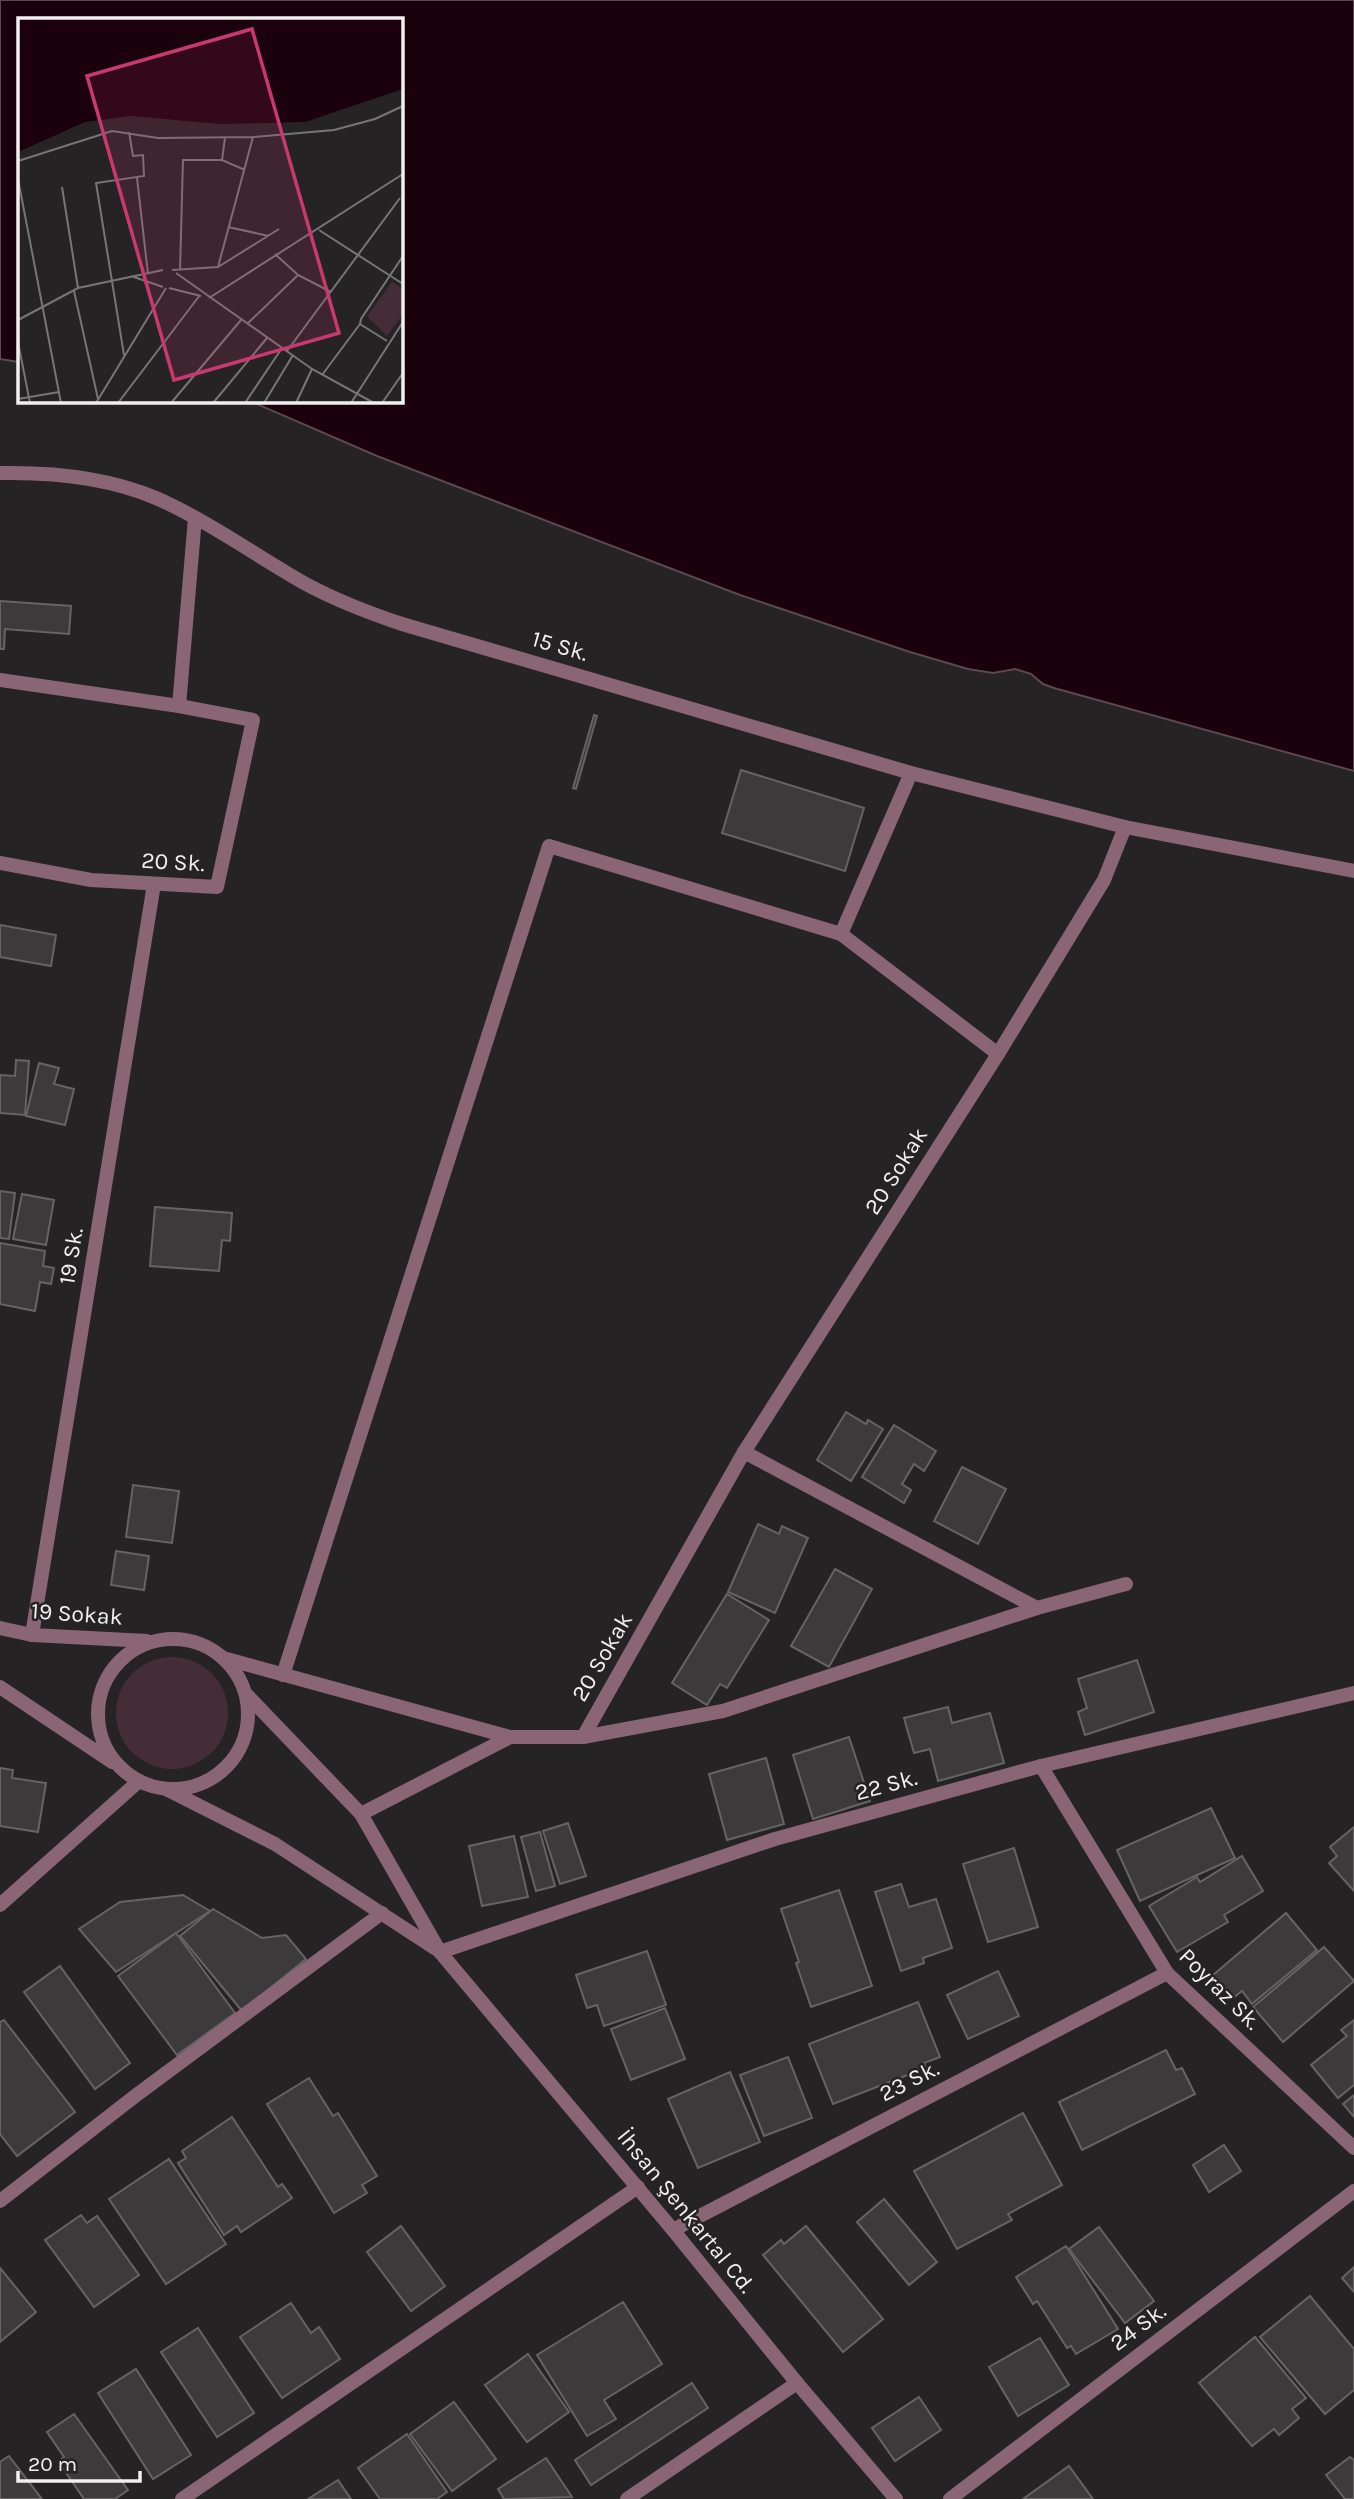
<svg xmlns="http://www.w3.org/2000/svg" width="1354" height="2499" viewBox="0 0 1354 2499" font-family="Karla,sans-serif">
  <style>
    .green { fill: #452d37 }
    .water { fill: #1a010c; stroke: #5a4950; stroke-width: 2 }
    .building { fill: #3d3a3b; stroke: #666364; stroke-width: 2 }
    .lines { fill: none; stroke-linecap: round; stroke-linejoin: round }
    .lane { stroke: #8a6573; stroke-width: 14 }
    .street { stroke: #8a6573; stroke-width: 14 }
    .labels { text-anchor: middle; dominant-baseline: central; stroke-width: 5; stroke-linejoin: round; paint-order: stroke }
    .street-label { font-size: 23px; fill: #f1f0f0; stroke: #262324 }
    .inset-road { fill: none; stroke: #777576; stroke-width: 2 }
    .view { fill: #c93871; fill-opacity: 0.15; stroke: #c93871; stroke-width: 3.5 }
    .inset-edge { fill: none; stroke: #f1f0f0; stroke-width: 3.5 }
  </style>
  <rect width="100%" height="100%" fill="#262324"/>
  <circle class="green" cx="172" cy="1713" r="56"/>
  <path class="water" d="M 0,0 L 1354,0 L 1354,771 L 1054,688 L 1043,684 L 1031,674 L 1015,669 L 993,673 L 968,669 L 910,652 L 740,595 L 377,456 L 250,401 L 401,401 L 401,19 L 19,19 L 19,362 L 0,359 Z"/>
  <g class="building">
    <path d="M 0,601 L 71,606 L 69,634 L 5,629 L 4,649 L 0,649 Z"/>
    <path d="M 594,715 L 597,716 L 576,789 L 573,788 Z"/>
    <path d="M 741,770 L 864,808 L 845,871 L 722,833 Z"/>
    <path d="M 0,925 L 56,935 L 51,966 L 0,957 Z"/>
    <path d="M 16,1060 L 29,1061 L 25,1115 L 0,1113 L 0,1075 L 15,1076 Z"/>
    <path d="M 39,1063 L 59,1068 L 54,1084 L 74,1089 L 65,1125 L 26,1116 Z"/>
    <path d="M 0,1191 L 15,1193 L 9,1239 L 0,1238 Z"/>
    <path d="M 22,1194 L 54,1200 L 46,1245 L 13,1239 Z"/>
    <path d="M 155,1207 L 232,1213 L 230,1241 L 222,1240 L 219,1271 L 150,1266 Z"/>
    <path d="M 0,1243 L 45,1251 L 43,1266 L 54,1268 L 51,1284 L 40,1282 L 35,1311 L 0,1304 Z"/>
    <path d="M 846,1412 L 866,1424 L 868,1420 L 883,1429 L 851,1481 L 817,1460 Z"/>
    <path d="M 894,1425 L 936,1451 L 924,1471 L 914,1464 L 902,1484 L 911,1490 L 904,1503 L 862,1477 Z"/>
    <path d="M 962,1467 L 1006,1489 L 978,1544 L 934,1521 Z"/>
    <path d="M 133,1485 L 179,1491 L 172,1543 L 126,1537 Z"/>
    <path d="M 758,1524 L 779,1534 L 782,1526 L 808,1538 L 775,1613 L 728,1592 Z"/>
    <path d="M 116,1551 L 149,1556 L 144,1590 L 111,1585 Z"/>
    <path d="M 835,1569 L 872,1589 L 829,1667 L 791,1646 Z"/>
    <path d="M 727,1594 L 769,1620 L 727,1688 L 720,1684 L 707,1705 L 672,1683 Z"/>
    <path d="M 1137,1660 L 1154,1712 L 1085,1735 L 1078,1712 L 1087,1708 L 1078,1679 Z"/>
    <path d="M 948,1707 L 952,1723 L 990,1713 L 1004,1763 L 938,1781 L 930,1749 L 914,1753 L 904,1718 Z"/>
    <path d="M 849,1737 L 870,1801 L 813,1819 L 793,1755 Z"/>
    <path d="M 766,1758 L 784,1824 L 727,1840 L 709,1774 Z"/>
    <path d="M 0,1768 L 13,1770 L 12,1778 L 46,1783 L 38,1832 L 0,1826 Z"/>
    <path d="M 1211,1808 L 1235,1858 L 1140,1901 L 1117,1850 Z"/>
    <path d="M 568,1823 L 586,1876 L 560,1884 L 543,1831 Z"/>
    <path d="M 1354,1827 L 1354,1891 L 1329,1863 L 1337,1856 L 1330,1847 Z"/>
    <path d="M 540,1832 L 555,1886 L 536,1891 L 521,1837 Z"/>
    <path d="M 514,1836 L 528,1897 L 482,1906 L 469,1846 Z"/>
    <path d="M 1014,1848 L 1038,1927 L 988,1942 L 963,1864 Z"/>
    <path d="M 1242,1856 L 1263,1891 L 1224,1915 L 1228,1922 L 1177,1952 L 1149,1906 L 1197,1877 L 1200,1882 Z"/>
    <path d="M 901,1884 L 909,1907 L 936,1899 L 952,1948 L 923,1958 L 924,1963 L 901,1971 L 875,1892 Z"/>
    <path d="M 839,1890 L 872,1986 L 811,2007 L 796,1963 L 799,1962 L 781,1909 Z"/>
    <path d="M 183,1895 L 210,1911 L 116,1972 L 79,1929 L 120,1902 Z"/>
    <path d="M 213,1909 L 262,1938 L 286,1935 L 306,1959 L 242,2011 L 180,1936 Z"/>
    <path d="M 1286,1913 L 1317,1950 L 1252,2004 L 1242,1991 L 1233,1998 L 1213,1975 Z"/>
    <path d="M 176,1933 L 235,2013 L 177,2055 L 118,1976 Z"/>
    <path d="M 1324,1947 L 1354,1981 L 1283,2042 L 1253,2007 Z"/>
    <path d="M 647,1951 L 666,2005 L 604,2026 L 597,2005 L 587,2008 L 576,1975 Z"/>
    <path d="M 60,1966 L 130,2063 L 95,2089 L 24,1992 Z"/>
    <path d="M 998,1971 L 1019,2016 L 968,2039 L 947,1995 Z"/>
    <path d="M 918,2002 L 940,2057 L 924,2063 L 926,2068 L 833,2104 L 809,2044 Z"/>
    <path d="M 665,2008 L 685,2059 L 631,2080 L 611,2029 Z"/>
    <path d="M 4,2020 L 75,2112 L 17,2156 L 0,2134 L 0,2022 Z"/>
    <path d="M 1354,2020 L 1354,2085 L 1338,2098 L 1311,2065 L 1347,2036 L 1341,2030 Z"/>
    <path d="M 1166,2050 L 1176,2070 L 1182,2068 L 1195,2094 L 1082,2150 L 1059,2102 Z"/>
    <path d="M 788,2057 L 812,2118 L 764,2136 L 740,2075 Z"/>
    <path d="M 730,2072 L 760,2142 L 698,2168 L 668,2099 Z"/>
    <path d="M 309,2078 L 333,2116 L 338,2113 L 377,2176 L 362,2185 L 367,2193 L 334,2213 L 267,2104 Z"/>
    <path d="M 1354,2095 L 1354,2117 L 1343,2104 Z"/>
    <path d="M 1023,2113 L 1062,2185 L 1008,2214 L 1012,2220 L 957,2249 L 914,2171 Z"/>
    <path d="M 232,2117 L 278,2187 L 282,2184 L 292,2198 L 241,2232 L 237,2226 L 224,2235 L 178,2163 L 186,2158 L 182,2151 Z"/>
    <path d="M 1224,2145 L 1241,2171 L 1209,2192 L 1193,2165 Z"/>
    <path d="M 169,2159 L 226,2244 L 166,2284 L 109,2199 Z"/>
    <path d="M 884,2199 L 937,2262 L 909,2285 L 857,2222 Z"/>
    <path d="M 81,2215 L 87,2223 L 97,2216 L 139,2275 L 94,2307 L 45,2240 Z"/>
    <path d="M 401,2226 L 445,2286 L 411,2311 L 367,2252 Z"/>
    <path d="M 806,2226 L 883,2319 L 843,2352 L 763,2255 L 781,2240 L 784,2244 Z"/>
    <path d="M 1099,2227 L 1154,2301 L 1125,2323 L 1069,2249 Z"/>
    <path d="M 1066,2246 L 1118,2329 L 1076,2354 L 1071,2346 L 1067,2348 L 1037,2301 L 1033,2304 L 1016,2277 Z"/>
    <path d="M 1354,2267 L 1354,2292 L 1342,2278 Z"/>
    <path d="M 0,2268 L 36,2312 L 0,2342 Z"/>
    <path d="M 1310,2296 L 1354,2349 L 1354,2390 L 1325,2414 L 1260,2337 Z"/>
    <path d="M 623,2302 L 662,2364 L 604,2400 L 616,2419 L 587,2436 L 537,2355 Z"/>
    <path d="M 291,2303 L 311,2333 L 319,2327 L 340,2359 L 282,2398 L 240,2337 Z"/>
    <path d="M 198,2328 L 254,2413 L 217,2437 L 161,2352 Z"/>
    <path d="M 1255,2337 L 1306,2398 L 1292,2409 L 1299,2418 L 1279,2435 L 1274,2429 L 1252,2446 L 1199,2383 Z"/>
    <path d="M 1040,2338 L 1069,2385 L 1018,2416 L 989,2367 Z"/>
    <path d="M 528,2354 L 569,2412 L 527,2442 L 485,2385 Z"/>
    <path d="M 136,2369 L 191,2455 L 153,2479 L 98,2393 Z"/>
    <path d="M 692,2383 L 708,2408 L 591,2485 L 575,2460 Z"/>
    <path d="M 919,2397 L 941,2430 L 895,2461 L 872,2428 Z"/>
    <path d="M 454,2402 L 496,2459 L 452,2491 L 410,2434 Z"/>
    <path d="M 74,2414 L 128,2490 L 115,2499 L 84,2499 L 58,2461 L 64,2457 L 47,2432 Z"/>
    <path d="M 407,2434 L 447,2492 L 437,2499 L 380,2499 L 358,2468 Z"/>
    <path d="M 9,2456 L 42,2499 L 0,2499 L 0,2462 Z"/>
    <path d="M 1350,2457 L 1354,2460 L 1354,2499 L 1345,2499 L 1326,2475 Z"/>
    <path d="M 546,2458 L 572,2497 L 504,2499 L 498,2489 Z"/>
    <path d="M 1069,2466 L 1093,2499 L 1023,2499 Z"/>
    <path d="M 338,2480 L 351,2499 L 308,2499 Z"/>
  </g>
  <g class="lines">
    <path class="lane" d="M 0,680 L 179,706"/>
    <g class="street">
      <path d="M 0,473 C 53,472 107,477 156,498 C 208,521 255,555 304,583 C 335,600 369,613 402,624 L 911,773 L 1125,827"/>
      <path d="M 0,863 L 91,880 L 217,887 L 253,720 L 179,706 L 195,518"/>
      <path d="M 841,934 L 911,773"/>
      <path d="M 744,1452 L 1037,1608"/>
      <path d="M 0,1628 L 32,1635 L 147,1641"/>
      <path d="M 32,1635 L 154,884"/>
      <circle cx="173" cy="1714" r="75"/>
      <path d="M 223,1658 L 510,1737 L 583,1737 L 723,1711 L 1037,1608 L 1126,1584"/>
      <path d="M 283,1675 L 549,846 L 841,934 L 998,1054"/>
      <path d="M 0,1687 L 112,1762"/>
      <path d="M 246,1694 L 361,1814 L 440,1952 L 673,2230 L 797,2383 L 896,2499"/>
      <path d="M 583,1737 L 744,1452 L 998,1054 L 1104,880 L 1125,827 L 1354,871"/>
      <path d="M 1041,1766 L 1167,1973 L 1354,2148"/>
      <path d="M 168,1790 L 275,1844 L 436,1949"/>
      <path d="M 361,1814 L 510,1737"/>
      <path d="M 0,1905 L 139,1781"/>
      <path d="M 440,1952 L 775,1839 L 1041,1766 L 1354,1693"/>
      <path d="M 0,2201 L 139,2093 L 382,1913"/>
      <path d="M 673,2230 L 1167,1973"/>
      <path d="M 182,2499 L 638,2187"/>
      <path d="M 627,2499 L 797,2383"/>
      <path d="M 950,2499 L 1354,2191"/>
    </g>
  </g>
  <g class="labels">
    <g class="street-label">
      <text transform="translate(560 646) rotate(16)">15 Sk.</text>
      <text transform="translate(173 862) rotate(3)">20 Sk.</text>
      <text transform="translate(896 1171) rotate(-58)">20 Sokak</text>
      <text transform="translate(71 1256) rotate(-81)">19 Sk.</text>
      <text transform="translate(77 1614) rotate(4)">19 Sokak</text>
      <text transform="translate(602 1657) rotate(-60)">20 Sokak</text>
      <text transform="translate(886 1785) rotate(-15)">22 Sk.</text>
      <text transform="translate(1220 1989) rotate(45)">Poyraz Sk.</text>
      <text transform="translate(909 2081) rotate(-27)">23 Sk.</text>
      <text transform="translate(686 2211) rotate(51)">İhsan Şenkartal Cd.</text>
      <text transform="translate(1138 2327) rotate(-37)">24 Sk.</text>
    </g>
  </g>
  <g transform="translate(18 18)">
    <rect width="385" height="385" fill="#262324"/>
    <path d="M 374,264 L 385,271 L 385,296 L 369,318 L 349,298 Z" fill="#452d37"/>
    <path d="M 0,0 L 385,0 L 385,71 L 287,104 L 202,106 L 113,98 L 67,104 L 0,134 Z" fill="#1a010c"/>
    <path class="inset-road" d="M 204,142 L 207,120M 0,143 L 94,113 L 140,120 L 235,119M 119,160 L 130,256M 0,161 L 43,385M 44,169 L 60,270M 210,209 L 251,218M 301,212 L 385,266M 257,236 L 280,257 L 313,274M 200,249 L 235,119 L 316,112 L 357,101 L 385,88M 154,252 L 200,249 L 261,211M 162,252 L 165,142 L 204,142 L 227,152M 158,255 L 294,351 L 356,385M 113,258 L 145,269M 151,270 L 183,278M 56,273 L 80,381M 191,280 L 385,156M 0,302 L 60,270 L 145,252M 229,306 L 280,257M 369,323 L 342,306 L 343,301 L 385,238M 0,324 L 12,385M 269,333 L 382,180M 106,337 L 78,165 L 126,158 L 125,137 L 115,138 L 111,114M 304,357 L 342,306M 0,381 L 41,374M 78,385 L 148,270M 100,385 L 182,277M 153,385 L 223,302M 195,385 L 249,320M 227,385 L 264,330M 246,385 L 275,337M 278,385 L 294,351M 333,385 L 385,304M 364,385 L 385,355"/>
    <path class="view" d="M 234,11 L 321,315 L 156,362 L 69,58 Z"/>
    <rect width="385" height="385" class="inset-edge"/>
  </g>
  <path d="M18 2471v10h122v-10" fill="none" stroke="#f1f0f0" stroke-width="3.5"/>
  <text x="28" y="2471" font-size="21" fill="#f1f0f0" stroke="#262324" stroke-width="5" paint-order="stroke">20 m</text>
</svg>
